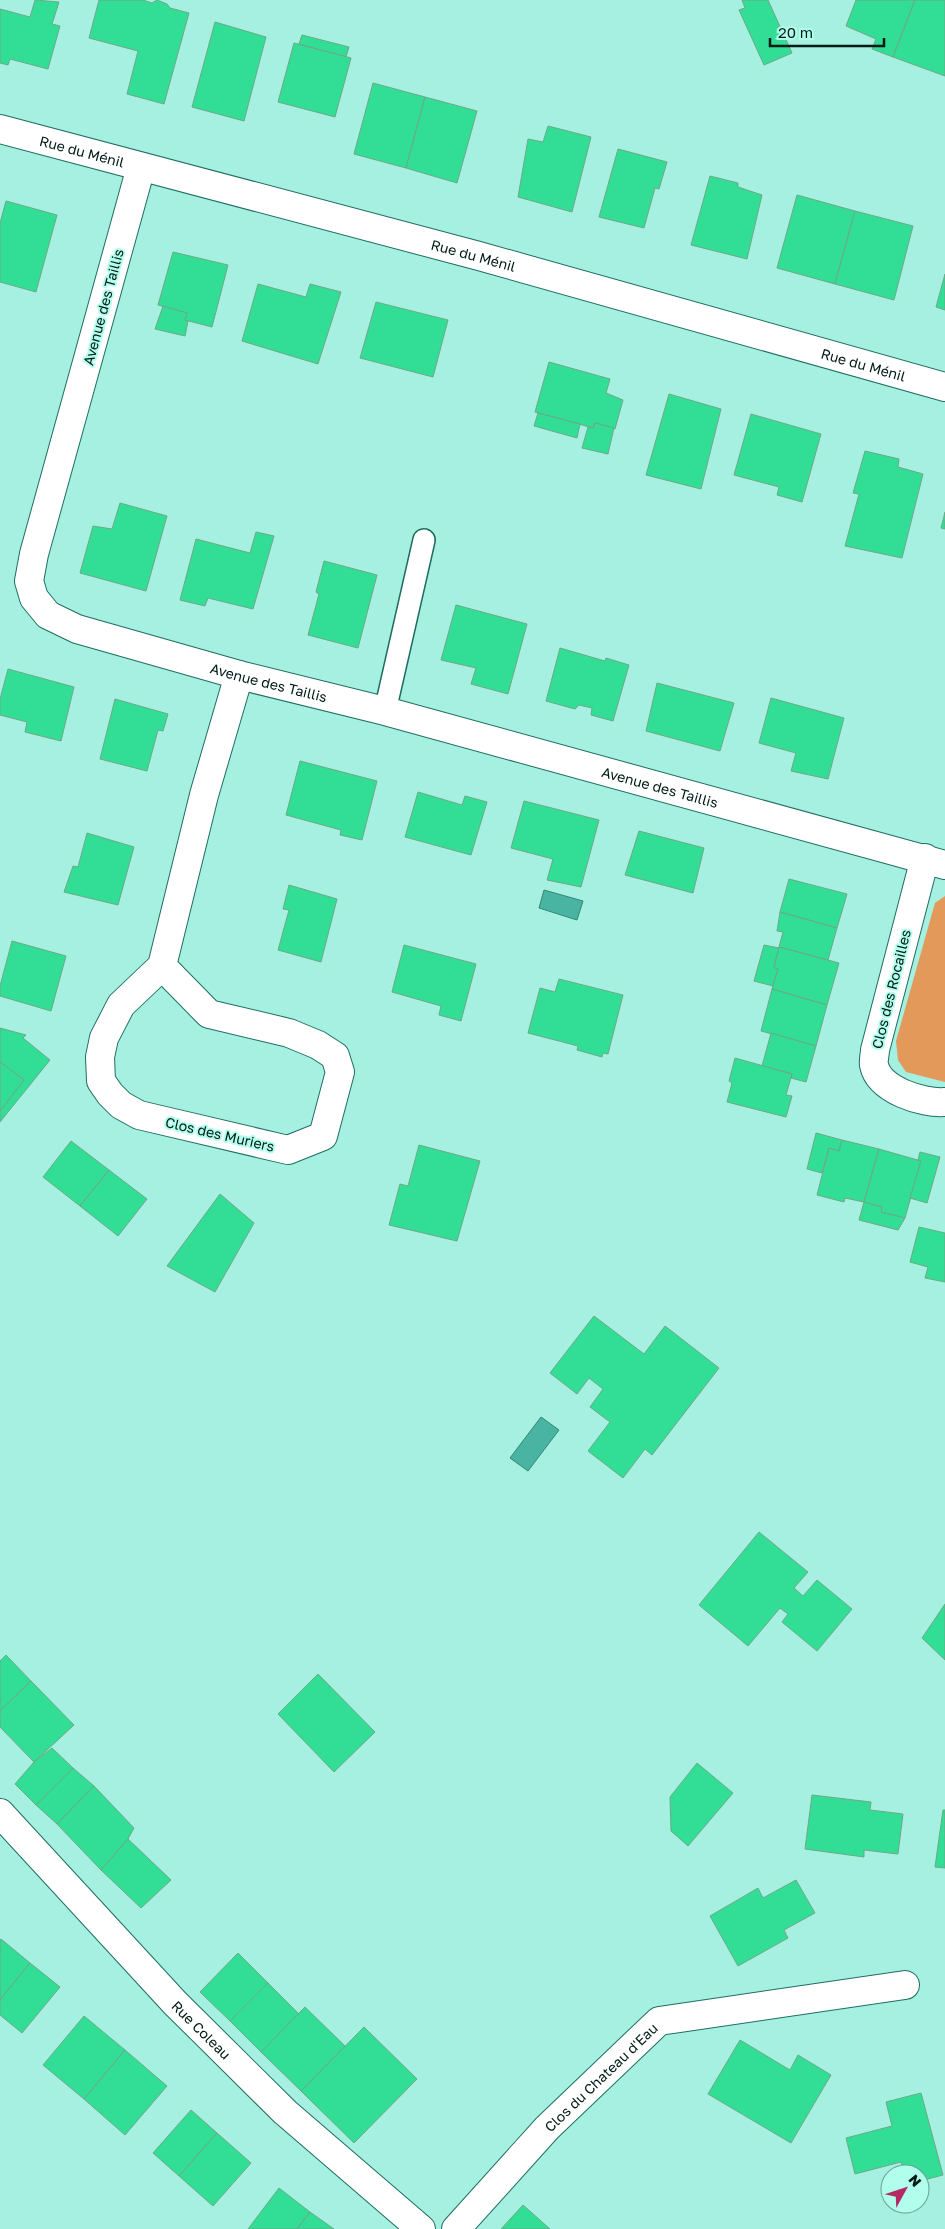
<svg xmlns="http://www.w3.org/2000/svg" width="945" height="2229" viewBox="0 0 945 2229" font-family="'Golos Text',sans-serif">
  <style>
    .green { fill: #e3995a }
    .water { fill: #4ab4a2; stroke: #348678 }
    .building { fill: #32dd96; stroke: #6da888 }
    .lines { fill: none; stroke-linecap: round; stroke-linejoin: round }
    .lane-casing { stroke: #1f6e61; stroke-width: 24 }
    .street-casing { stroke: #1f6e61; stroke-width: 30 }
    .lane { stroke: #fff; stroke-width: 21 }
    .street { stroke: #fff; stroke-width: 28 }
    .labels { text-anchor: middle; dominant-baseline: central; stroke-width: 4; stroke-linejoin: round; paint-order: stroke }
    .street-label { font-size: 14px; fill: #001b16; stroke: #b2feed }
  </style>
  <rect width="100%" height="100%" fill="#a5f0e0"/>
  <path class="green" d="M 945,896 L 945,1082 L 906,1072 L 898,1060 L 896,1041 L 935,903 Z"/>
  <g class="water">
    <path d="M 544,890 L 583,901 L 577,920 L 539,908 Z"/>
    <path d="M 541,1417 L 559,1430 L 528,1471 L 510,1458 Z"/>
  </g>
  <g class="building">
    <path d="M 35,0 L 59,2 L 52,24 L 60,26 L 48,69 L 10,59 L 8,65 L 0,63 L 0,9 L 30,17 Z"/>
    <path d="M 99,0 L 143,0 L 152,3 L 157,0 L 167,4 L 170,8 L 189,13 L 164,104 L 127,94 L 138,51 L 89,38 Z"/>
    <path d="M 742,0 L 768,0 L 792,53 L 764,65 L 739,10 L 745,8 Z"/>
    <path d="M 856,0 L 915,0 L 893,57 L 872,49 L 876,39 L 846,26 Z"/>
    <path d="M 915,0 L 945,0 L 945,76 L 893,57 Z"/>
    <path d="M 215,22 L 266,37 L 244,121 L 192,107 Z"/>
    <path d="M 302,35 L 349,47 L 346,57 L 299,44 Z"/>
    <path d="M 294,43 L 351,58 L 335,117 L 278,102 Z"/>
    <path d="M 373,83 L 425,97 L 406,168 L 354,154 Z"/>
    <path d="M 425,97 L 477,111 L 457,183 L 406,168 Z"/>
    <path d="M 548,126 L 591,137 L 572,212 L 518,197 L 528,139 L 543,142 Z"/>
    <path d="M 618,149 L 667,162 L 659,189 L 655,188 L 644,228 L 599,217 Z"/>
    <path d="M 710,176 L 738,183 L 738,187 L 762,195 L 747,259 L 691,245 Z"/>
    <path d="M 797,195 L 855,211 L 835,284 L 777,268 Z"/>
    <path d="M 6,201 L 57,215 L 36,292 L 0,282 L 0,223 Z"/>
    <path d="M 855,211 L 913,226 L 894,300 L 835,284 Z"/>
    <path d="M 173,252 L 228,265 L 212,327 L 185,320 L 187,313 L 158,305 Z"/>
    <path d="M 945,274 L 945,310 L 936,307 Z"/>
    <path d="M 258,284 L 306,297 L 310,284 L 341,292 L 318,364 L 242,341 Z"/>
    <path d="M 376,302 L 448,320 L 433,377 L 360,358 Z"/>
    <path d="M 163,306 L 187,313 L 185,320 L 188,321 L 185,336 L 155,329 Z"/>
    <path d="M 549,362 L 610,379 L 606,393 L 623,400 L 615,429 L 595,423 L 593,428 L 535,412 Z"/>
    <path d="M 669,394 L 721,409 L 701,489 L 646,475 Z"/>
    <path d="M 538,413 L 580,424 L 577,438 L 534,426 Z"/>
    <path d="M 751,414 L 821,434 L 802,502 L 777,495 L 779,487 L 734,475 Z"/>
    <path d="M 595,423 L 614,428 L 608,454 L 582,448 L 588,427 L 593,428 Z"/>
    <path d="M 865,451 L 899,459 L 898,467 L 923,474 L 902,558 L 845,546 L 859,494 L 853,493 Z"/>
    <path d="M 120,503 L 167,516 L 146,591 L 80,573 L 93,526 L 112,529 Z"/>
    <path d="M 945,512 L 945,529 L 941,528 Z"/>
    <path d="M 256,532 L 274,536 L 253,609 L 208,598 L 205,606 L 180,600 L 196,539 L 250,553 Z"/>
    <path d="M 324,561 L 377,575 L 358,648 L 308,635 L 319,594 L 316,592 Z"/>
    <path d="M 456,605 L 527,624 L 508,694 L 471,684 L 476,668 L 441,660 Z"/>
    <path d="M 560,648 L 605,661 L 606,658 L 629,665 L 613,721 L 591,715 L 592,708 L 579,705 L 575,709 L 546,701 Z"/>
    <path d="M 8,669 L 74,687 L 61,741 L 25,732 L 27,722 L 0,715 L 0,699 Z"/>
    <path d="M 657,683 L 734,703 L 720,751 L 646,731 Z"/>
    <path d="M 771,698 L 844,718 L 828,779 L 791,771 L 796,753 L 759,743 Z"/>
    <path d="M 115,699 L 168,714 L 163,731 L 158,730 L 147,771 L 100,759 Z"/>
    <path d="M 300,761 L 377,781 L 362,840 L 340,835 L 341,830 L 286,815 Z"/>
    <path d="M 418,792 L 462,805 L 465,796 L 487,802 L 471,855 L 405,837 Z"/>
    <path d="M 524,801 L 599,820 L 581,887 L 547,880 L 553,859 L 511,848 Z"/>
    <path d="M 639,831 L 704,848 L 693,893 L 625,875 Z"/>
    <path d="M 87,833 L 134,847 L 118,905 L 64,892 L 73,866 L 78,867 Z"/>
    <path d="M 789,879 L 847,894 L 837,928 L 780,912 Z"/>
    <path d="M 289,885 L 337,899 L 321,962 L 278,950 L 289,910 L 283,909 Z"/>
    <path d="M 780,912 L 837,928 L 828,960 L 779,947 L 783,932 L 777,931 Z"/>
    <path d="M 12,941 L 66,956 L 51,1011 L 0,996 L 0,986 Z"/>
    <path d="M 404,945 L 476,964 L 461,1021 L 439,1015 L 441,1006 L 392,992 Z"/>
    <path d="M 764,945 L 779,948 L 774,967 L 778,969 L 773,986 L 754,981 Z"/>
    <path d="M 779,947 L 839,963 L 827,1005 L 772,989 L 778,969 L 774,967 Z"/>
    <path d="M 559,979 L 623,995 L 608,1054 L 603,1053 L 602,1057 L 577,1050 L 578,1046 L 528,1033 L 540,988 L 555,992 Z"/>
    <path d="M 772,989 L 827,1005 L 816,1046 L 761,1031 Z"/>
    <path d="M 0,1028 L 26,1035 L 23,1038 L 50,1060 L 0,1122 L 0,1111 L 24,1080 L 0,1062 Z"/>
    <path d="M 771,1033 L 816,1046 L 806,1082 L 791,1078 L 792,1074 L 762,1066 Z"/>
    <path d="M 735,1058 L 792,1074 L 786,1095 L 792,1096 L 786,1117 L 727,1102 L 732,1083 L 729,1081 Z"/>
    <path d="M 0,1062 L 24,1080 L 0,1111 Z"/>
    <path d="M 816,1133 L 842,1140 L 839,1151 L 829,1148 L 822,1173 L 807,1169 Z"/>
    <path d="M 842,1140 L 879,1149 L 864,1202 L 845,1198 L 844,1202 L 817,1195 L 829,1148 L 839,1151 Z"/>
    <path d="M 71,1141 L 109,1170 L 80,1206 L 43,1177 Z"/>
    <path d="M 419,1145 L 480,1161 L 457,1241 L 389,1225 L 400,1184 L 408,1186 Z"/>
    <path d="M 879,1149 L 921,1161 L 905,1218 L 881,1212 L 882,1207 L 864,1202 Z"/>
    <path d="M 920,1152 L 940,1157 L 927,1203 L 910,1198 L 921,1161 L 918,1160 Z"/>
    <path d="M 109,1170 L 147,1199 L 118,1236 L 80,1206 Z"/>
    <path d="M 220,1194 L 254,1223 L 215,1292 L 167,1266 Z"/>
    <path d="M 864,1202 L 882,1207 L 881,1212 L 905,1218 L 898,1230 L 859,1220 Z"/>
    <path d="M 919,1227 L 945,1233 L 945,1282 L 925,1278 L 928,1267 L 910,1262 Z"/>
    <path d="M 594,1316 L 644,1354 L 665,1326 L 719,1368 L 652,1455 L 645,1449 L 623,1478 L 588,1451 L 610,1422 L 590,1407 L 603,1389 L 589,1378 L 577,1394 L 550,1373 Z"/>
    <path d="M 759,1532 L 808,1572 L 794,1588 L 803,1596 L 817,1580 L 852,1609 L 817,1651 L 782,1622 L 788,1614 L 780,1608 L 748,1646 L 699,1605 Z"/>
    <path d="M 945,1604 L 945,1660 L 922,1638 Z"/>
    <path d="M 6,1655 L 31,1681 L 0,1711 L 0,1661 Z"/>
    <path d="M 318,1674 L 375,1732 L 334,1772 L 278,1714 Z"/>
    <path d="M 31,1681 L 74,1725 L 34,1762 L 0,1727 L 0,1711 Z"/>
    <path d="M 52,1748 L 73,1768 L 36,1805 L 15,1784 L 34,1762 Z"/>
    <path d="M 697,1763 L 733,1793 L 688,1846 L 671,1831 L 670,1797 Z"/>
    <path d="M 73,1768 L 94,1786 L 57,1824 L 36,1805 Z"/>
    <path d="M 94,1786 L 134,1828 L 128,1839 L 101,1870 L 57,1824 Z"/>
    <path d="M 812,1795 L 871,1802 L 870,1810 L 903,1814 L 898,1854 L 864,1850 L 864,1857 L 805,1849 Z"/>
    <path d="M 943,1810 L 945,1810 L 945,1868 L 935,1867 Z"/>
    <path d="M 128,1839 L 171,1880 L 141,1908 L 101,1870 Z"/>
    <path d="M 796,1880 L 815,1913 L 784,1930 L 788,1938 L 738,1966 L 710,1916 L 758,1888 L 763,1898 Z"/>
    <path d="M 1,1939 L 30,1963 L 0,2000 L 0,1940 Z"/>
    <path d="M 238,1953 L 268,1983 L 230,2021 L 200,1992 Z"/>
    <path d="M 30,1963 L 60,1987 L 22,2033 L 0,2015 L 0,2000 Z"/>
    <path d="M 268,1983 L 299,2014 L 261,2052 L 230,2021 Z"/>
    <path d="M 305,2007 L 345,2046 L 301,2091 L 261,2052 Z"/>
    <path d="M 84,2016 L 125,2050 L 84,2099 L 43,2065 Z"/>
    <path d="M 364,2027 L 417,2079 L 354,2143 L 301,2091 Z"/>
    <path d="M 740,2040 L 790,2070 L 798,2055 L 831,2075 L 791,2143 L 708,2094 Z"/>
    <path d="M 125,2050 L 167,2086 L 125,2135 L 84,2099 Z"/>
    <path d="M 921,2093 L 943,2175 L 920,2181 L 920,2174 L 905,2174 L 901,2162 L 855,2174 L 846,2138 L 892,2126 L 886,2102 Z"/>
    <path d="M 191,2110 L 217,2133 L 179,2176 L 153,2153 Z"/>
    <path d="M 217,2133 L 251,2163 L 213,2206 L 179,2176 Z"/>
    <path d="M 279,2188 L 310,2212 L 297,2229 L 248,2229 Z"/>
    <path d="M 523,2205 L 550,2229 L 501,2229 Z"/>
    <path d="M 310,2212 L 334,2229 L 297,2229 Z"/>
  </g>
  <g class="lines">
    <defs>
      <path id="lane" d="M 385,711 L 424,540"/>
      <g id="street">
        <path id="s1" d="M 0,129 L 479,256 L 945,387"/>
        <path id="s2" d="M 141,167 L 34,554 L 29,581 L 34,598 L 48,615 L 77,629 L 239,675 L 385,711 L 945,865"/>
        <path d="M 925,858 L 875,1050 C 875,1054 873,1061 874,1065 C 879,1090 923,1104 945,1102"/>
        <path d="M 162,966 L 209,1014 L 289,1033 L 318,1045 L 335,1056 L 340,1072 L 323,1136 L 288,1150 L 139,1115 L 121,1105 L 110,1094 L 101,1081 L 100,1057 L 104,1038 L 121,1005 L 162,966 L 204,795 L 239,675"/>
        <path id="s3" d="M 0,1813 L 175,2003 L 285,2112 L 421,2229"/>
        <path id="s4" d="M 456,2229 L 547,2128 L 659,2021 L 905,1985"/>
      </g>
    </defs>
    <use href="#lane" class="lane-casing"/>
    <use href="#street" class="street-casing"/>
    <use href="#lane" class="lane"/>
    <use href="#street" class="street"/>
  </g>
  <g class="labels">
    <g class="street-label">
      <text stroke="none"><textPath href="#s1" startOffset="85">Rue du Ménil</textPath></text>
      <text stroke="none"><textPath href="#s1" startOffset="490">Rue du Ménil</textPath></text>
      <text transform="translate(103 307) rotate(-75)">Avenue des Taillis</text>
      <text stroke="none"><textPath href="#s1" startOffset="895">Rue du Ménil</textPath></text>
      <text stroke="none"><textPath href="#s2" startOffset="700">Avenue des Taillis</textPath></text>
      <text stroke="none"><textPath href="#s2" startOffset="1105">Avenue des Taillis</textPath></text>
      <text transform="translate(891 989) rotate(-76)">Clos des Rocailles</text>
      <text transform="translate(220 1134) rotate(13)">Clos des Muriers</text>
      <text stroke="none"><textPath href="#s3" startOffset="296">Rue Coleau</textPath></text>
      <text stroke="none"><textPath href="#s4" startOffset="210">Clos du Chateau d'Eau</textPath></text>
    </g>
  </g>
  <g transform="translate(905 2189) rotate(50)"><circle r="24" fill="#b2feed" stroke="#6ba397"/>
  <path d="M0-4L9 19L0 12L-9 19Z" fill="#b42965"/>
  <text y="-8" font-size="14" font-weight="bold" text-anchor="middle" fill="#001b16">N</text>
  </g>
  <path d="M770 38v8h114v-8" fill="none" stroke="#001b16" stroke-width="2.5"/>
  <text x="778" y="38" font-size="15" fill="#001b16" stroke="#b2feed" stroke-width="4" paint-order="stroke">20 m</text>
</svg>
